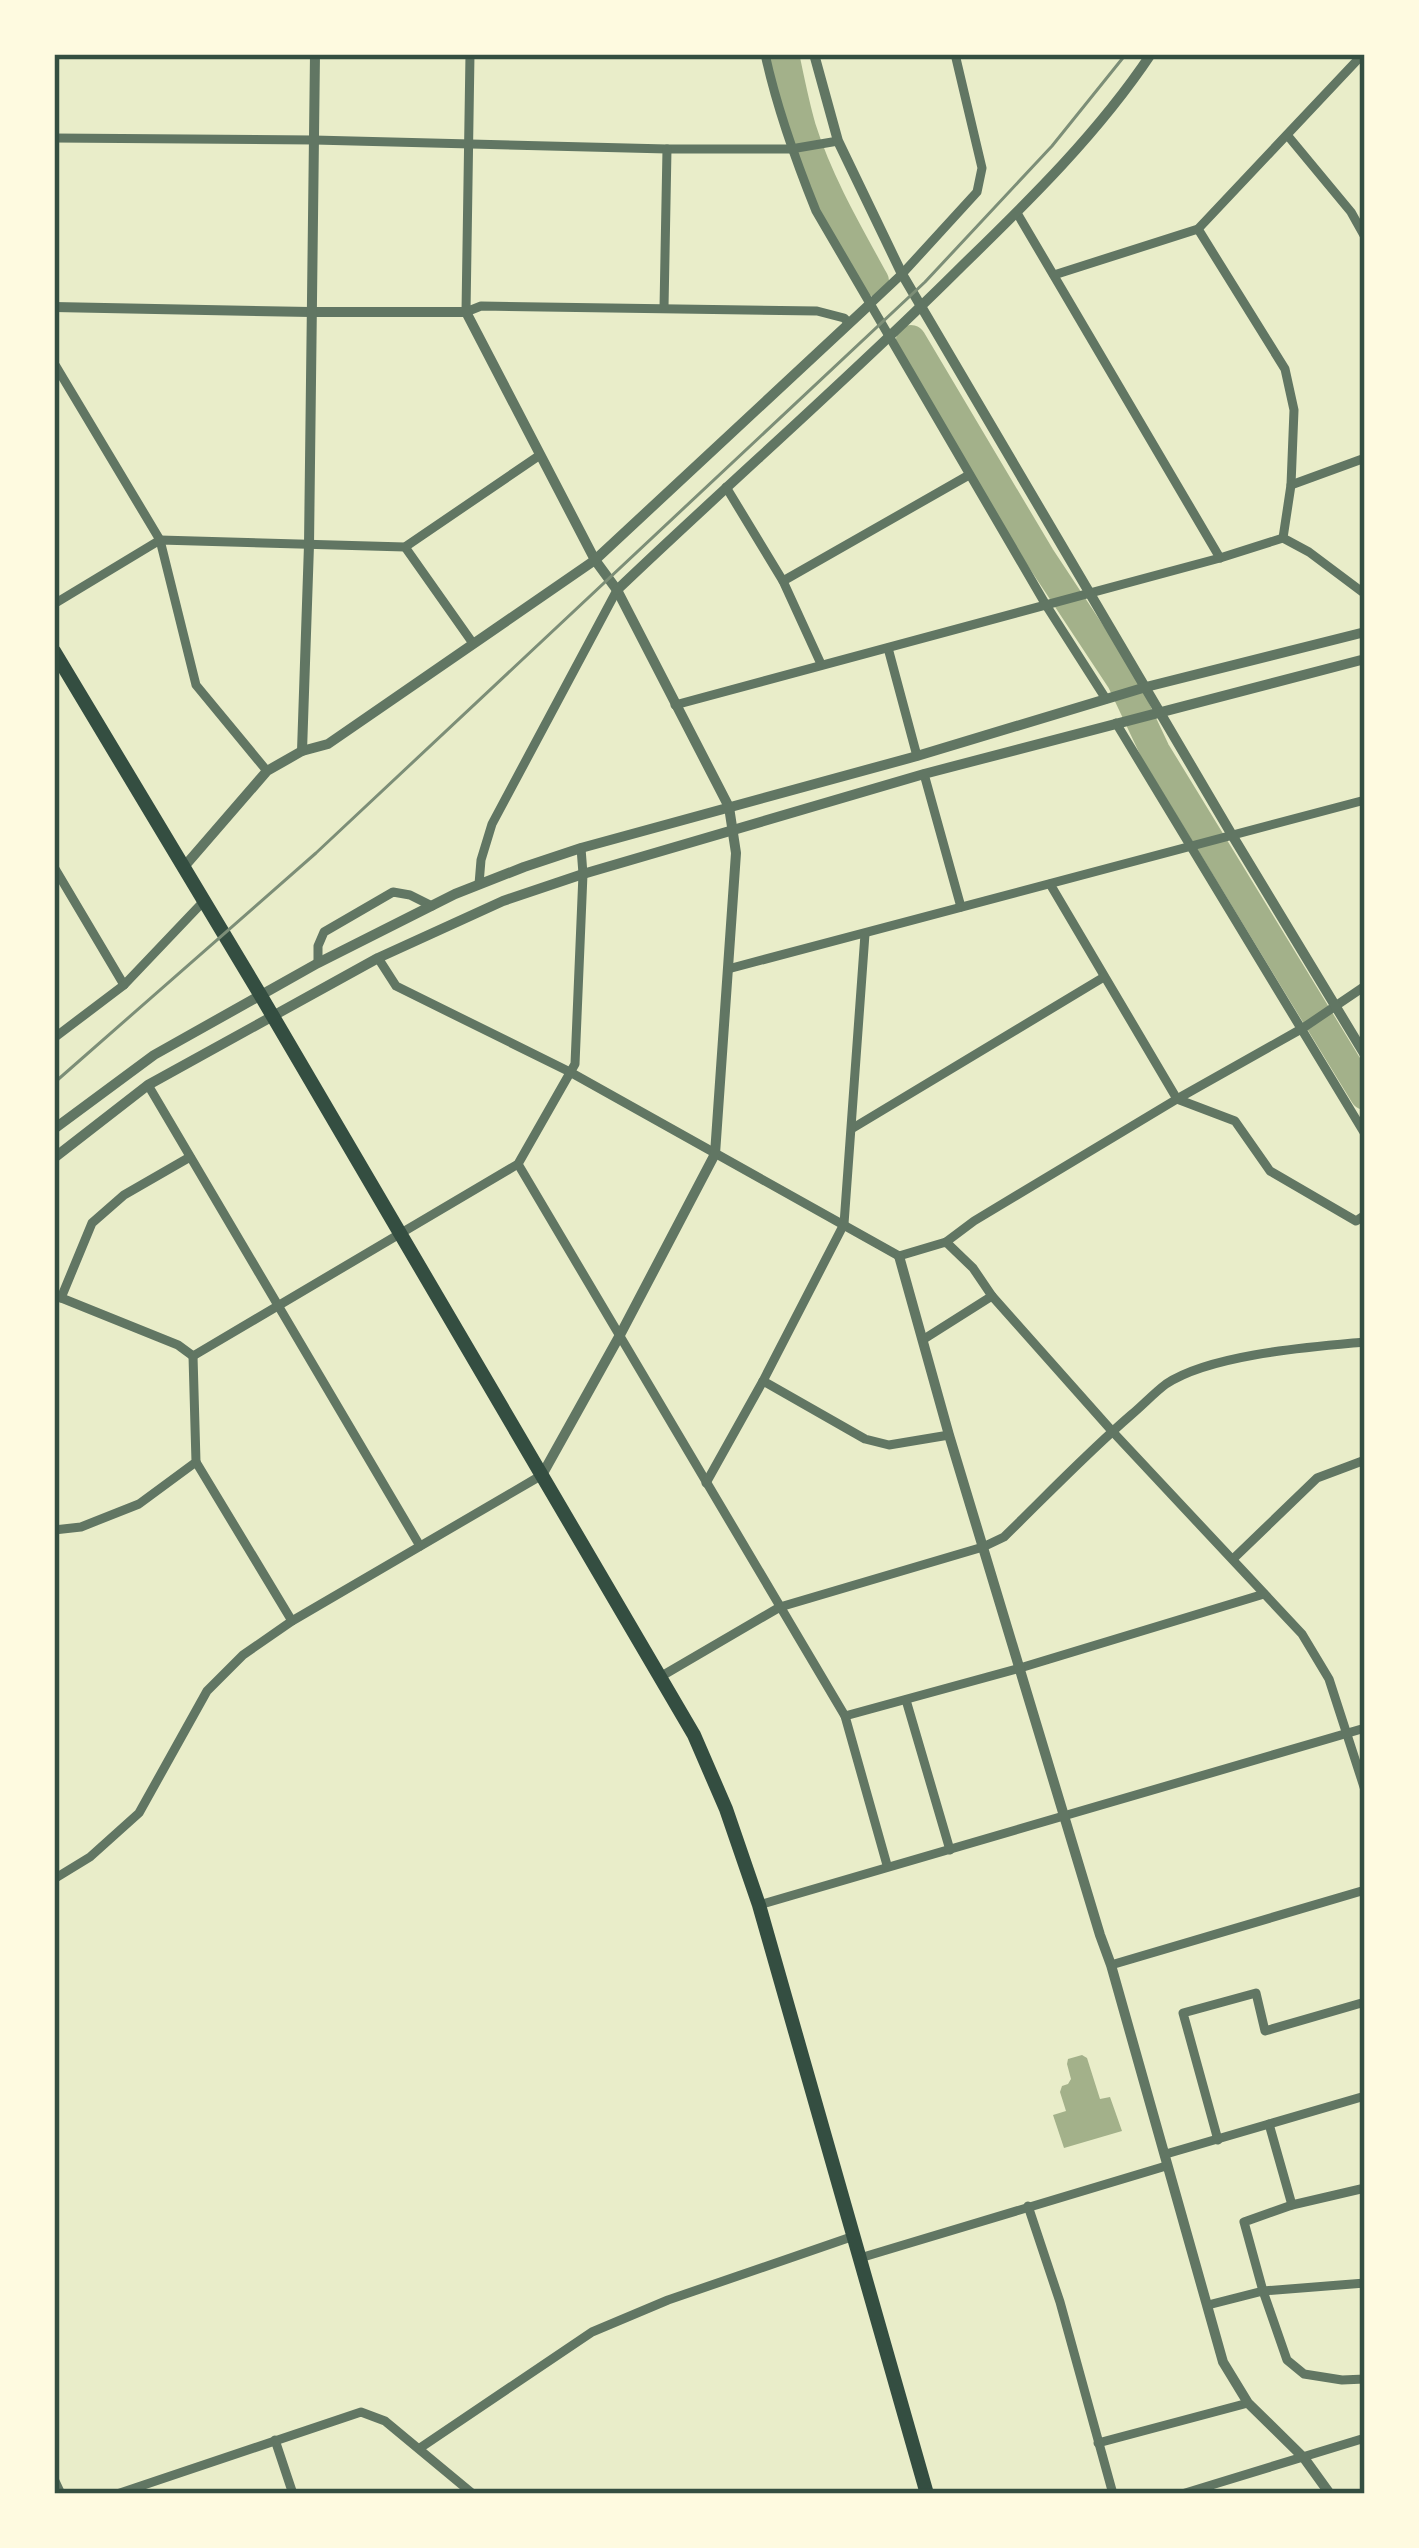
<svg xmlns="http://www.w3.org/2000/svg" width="1419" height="2548" viewBox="0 0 1419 2548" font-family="'Source Sans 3',sans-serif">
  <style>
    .water { fill: #a3b18a }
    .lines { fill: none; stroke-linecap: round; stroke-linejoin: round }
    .river { stroke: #a3b18a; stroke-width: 30 }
    .minor { stroke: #617663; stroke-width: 9 }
    .tertiary { stroke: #617663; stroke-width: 10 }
    .primary { stroke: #344e41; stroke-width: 14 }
    .tram { stroke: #7c8e77; stroke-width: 3 }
    .neatline { fill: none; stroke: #344e41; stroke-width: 4.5 }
  </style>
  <rect width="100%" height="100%" fill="#e9edc9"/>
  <path class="water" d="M 1082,2055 L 1087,2058 L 1100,2099 L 1110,2097 L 1122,2131 L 1064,2148 L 1053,2115 L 1066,2111 L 1060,2092 L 1062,2086 L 1068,2084 L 1071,2079 L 1067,2064 L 1068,2059 Z"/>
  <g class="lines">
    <g class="river">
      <path d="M 784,54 C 789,78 794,104 801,128 C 818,182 847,232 874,281"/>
      <path d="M 911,340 L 1040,557 L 1122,681 L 1155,751 L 1365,1095"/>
    </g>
    <g class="minor">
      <path d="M 470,54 L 466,312 L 481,306 L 817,311 L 844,318 L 849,323"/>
      <path d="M 765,54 C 777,109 795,159 816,211 L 1046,605 L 1106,699"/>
      <path d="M 1288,136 L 1351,212 L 1365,237"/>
      <path d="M 54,138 L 314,140 L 667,149 L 791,149 L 838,141"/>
      <path d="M 1017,213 L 1220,558"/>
      <path d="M 1198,229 L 1285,369 L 1294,410 L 1291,485 L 1283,538 L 1309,552 L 1365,594"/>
      <path d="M 1054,275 L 1198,229 L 1363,54"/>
      <path d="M 869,305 L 902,274 L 977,192 L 982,168 L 955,54"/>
      <path d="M 664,308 L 667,149"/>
      <path d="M 54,363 L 160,540 L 196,685 L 267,771"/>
      <path d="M 1291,485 L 1365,458"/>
      <path d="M 726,487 L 783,581 L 821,664"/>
      <path d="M 405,547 L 472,642"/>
      <path d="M 783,581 L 969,475"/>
      <path d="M 54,604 L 160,540 L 405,547 L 540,455"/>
      <path d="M 888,648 L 917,756"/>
      <path d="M 675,705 L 1220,558 L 1283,538"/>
      <path d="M 1116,723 L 1365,1134"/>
      <path d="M 924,774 L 961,907"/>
      <path d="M 54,867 L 124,985"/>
      <path d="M 479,884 L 481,860 L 492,824 L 617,590"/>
      <path d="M 1050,884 L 1177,1099 L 1235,1121 L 1270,1171 L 1356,1221 L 1365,1215"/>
      <path d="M 378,958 L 396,986 L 570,1072 L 899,1256 L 946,1242 L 973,1268 L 992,1296 L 1112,1431 L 1302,1634 L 1329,1679 L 1365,1790"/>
      <path d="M 318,963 L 318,946 L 324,932 L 393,892 L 410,895 L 432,906"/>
      <path d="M 728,969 L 1365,800"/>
      <path d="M 54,1038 L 124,985 L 203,902"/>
      <path d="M 148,1085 L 420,1546"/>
      <path d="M 853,1128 L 1104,977"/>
      <path d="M 518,1164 L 845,1716 L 887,1865"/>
      <path d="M 946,1242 L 974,1221 L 1177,1099 L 1303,1028 L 1365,986"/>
      <path d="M 54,1295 L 178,1345 L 193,1356"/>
      <path d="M 61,1298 L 92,1223 L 124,1195 L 190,1157"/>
      <path d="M 924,1339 L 992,1296"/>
      <path d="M 193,1356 L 518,1164 L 575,1064 L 583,874 L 581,848"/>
      <path d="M 763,1381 L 865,1439 L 889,1445 L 949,1435"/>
      <path d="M 196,1462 L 292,1621"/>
      <path d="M 706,1483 L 763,1381 L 844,1224 L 865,934"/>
      <path d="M 54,1530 L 81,1527 L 139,1504 L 196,1462 L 193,1356"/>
      <path d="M 1233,1559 L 1317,1478 L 1365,1460"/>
      <path d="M 660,1677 L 780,1607 L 983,1547 L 1004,1537 C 1046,1496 1087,1453 1131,1415 C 1143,1405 1154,1393 1166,1384 C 1211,1354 1311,1347 1365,1342"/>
      <path d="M 906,1700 L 950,1850"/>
      <path d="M 845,1716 L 1020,1668 L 1264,1594"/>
      <path d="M 54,1879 L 90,1857 L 139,1813 L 207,1691 L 243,1655 L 292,1621 L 542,1475"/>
      <path d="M 759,1905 L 1365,1728"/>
      <path d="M 1111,1965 L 1365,1890"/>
      <path d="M 1269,2124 L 1292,2205"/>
      <path d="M 1218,2140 L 1183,2013 L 1256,1993 L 1265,2031 L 1365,2002"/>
      <path d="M 1166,2154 L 1365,2096"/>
      <path d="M 1365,2188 L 1292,2205 L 1244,2222 L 1263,2291 L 1287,2360 L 1304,2374 L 1342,2380 L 1365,2379"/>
      <path d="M 1028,2206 L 1060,2302 L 1113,2494"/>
      <path d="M 860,2258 L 1166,2166"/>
      <path d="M 1208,2305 L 1263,2291 L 1365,2283"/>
      <path d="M 275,2440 L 293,2494"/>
      <path d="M 1098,2443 L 1248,2403"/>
      <path d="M 420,2448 L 592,2332 L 668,2300 L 854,2236"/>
      <path d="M 54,2479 L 61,2494"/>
      <path d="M 117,2494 L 361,2412 L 385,2421 L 473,2494"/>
      <path d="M 1182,2494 L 1365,2438"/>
    </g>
    <g class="tertiary">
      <path d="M 814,54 L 838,141 L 902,274 L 1232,835 L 1365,1055"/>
      <path d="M 54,307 L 310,312 L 466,312 L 595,560 L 617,590 L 729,807 L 736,853 L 715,1154 L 620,1335 L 542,1475"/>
      <path d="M 617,590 C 731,481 851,377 963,265 C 1030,200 1099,132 1151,54"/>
      <path d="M 302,751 L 328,744 L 595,560 L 869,305"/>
      <path d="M 183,868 L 267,771 L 302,751 L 309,545 L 315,54"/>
      <path d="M 54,1129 L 154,1055 L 318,963 L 455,894 L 524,867 L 581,848 L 917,756 L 1146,687 L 1365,632"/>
      <path d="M 54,1158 L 148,1085 L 378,958 L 503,901 L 583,874 L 924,774 L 1365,659"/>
      <path d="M 899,1256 L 949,1435 L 1100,1935 L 1111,1965 L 1223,2362 L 1248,2403 L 1304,2458 L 1330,2494"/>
    </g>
    <path class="primary" d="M 54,651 L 261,996 L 694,1735 L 726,1809 L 759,1905 L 927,2494"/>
    <path class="tram" d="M 54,1083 L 316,853 L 925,282 L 1052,146 L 1126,54"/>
  </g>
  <rect width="1419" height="2548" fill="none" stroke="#fefae0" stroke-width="114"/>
  <rect x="57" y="57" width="1305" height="2434" class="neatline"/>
</svg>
